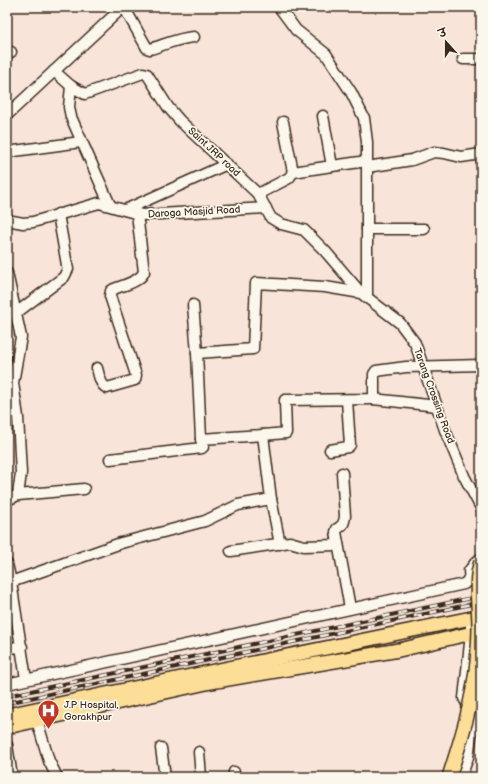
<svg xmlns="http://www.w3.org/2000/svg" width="488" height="784" viewBox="0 0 488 784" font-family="'Balsamiq Sans','Playpen Sans Deva',sans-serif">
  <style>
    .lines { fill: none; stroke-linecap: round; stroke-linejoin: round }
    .minor-casing { stroke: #3b2a1e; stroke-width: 13 }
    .major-casing { stroke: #3b2a1e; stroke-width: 16 }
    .minor { stroke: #fbf7ec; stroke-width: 10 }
    .major { stroke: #fcde96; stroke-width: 13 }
    .rail-casing { stroke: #3b2a1e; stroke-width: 4 }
    .rail { stroke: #fbf7ec; stroke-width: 2.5; stroke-dasharray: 8; stroke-linecap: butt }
    .major-bridge-casing { stroke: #3b2a1e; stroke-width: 16; stroke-linecap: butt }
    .major-bridge { stroke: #fcde96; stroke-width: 13 }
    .labels { text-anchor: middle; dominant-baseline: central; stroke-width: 3.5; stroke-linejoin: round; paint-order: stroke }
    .street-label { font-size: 10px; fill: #3b2a1e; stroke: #fbf7ec }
    .poi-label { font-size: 10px; fill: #3b2a1e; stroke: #fbf7ec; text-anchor: start }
  </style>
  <rect width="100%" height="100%" fill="#f9e4da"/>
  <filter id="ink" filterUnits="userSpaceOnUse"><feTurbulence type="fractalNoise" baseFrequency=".025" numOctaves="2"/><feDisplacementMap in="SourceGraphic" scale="8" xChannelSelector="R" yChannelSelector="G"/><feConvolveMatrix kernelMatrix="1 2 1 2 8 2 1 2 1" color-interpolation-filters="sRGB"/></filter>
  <g filter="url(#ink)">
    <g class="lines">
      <defs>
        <g id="minor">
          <path d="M 124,7 L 147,48 L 150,49 C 164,45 178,38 194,37"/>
          <path d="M 279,7 L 296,30 L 326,54 L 351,92 L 364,118 L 367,142 L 367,298"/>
          <path d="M 7,52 L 11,52"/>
          <path d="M 463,59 L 481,59"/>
          <path d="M 54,71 L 71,86 L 85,94 L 143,73 L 147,74 L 168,107 L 180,121 L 258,194 L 271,218 L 281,224 L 304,230 L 325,251 L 361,293"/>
          <path d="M 71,86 L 69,107 L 71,117 L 110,205"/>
          <path d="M 7,115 L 123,7"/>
          <path d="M 7,152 L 81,142"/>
          <path d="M 332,166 L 367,161"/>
          <path d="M 367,167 L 412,160 L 434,152 L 444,153 L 461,157 L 481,154"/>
          <path d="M 293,172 L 332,166 L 323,116"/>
          <path d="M 258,194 L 289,178 L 293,172 L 283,122"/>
          <path d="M 125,210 L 227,164"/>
          <path d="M 7,220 L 23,223 L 33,222 L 99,203 L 142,215 L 266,208"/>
          <path d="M 367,229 L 424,229"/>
          <path d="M 7,273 L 21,337 L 13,383 L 18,417 L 21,473 L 18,495"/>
          <path d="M 193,305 L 197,353"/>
          <path d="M 16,313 L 64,277 L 68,269 L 67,265 L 58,214"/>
          <path d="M 97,368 C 99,375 100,385 107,388 L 135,380 L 136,375 L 110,296 L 111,291 L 114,289 C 123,285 140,282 144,272 L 137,214"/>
          <path d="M 373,399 L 437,406"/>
          <path d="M 263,435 L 286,433 L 285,400 L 373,399 L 374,397 L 374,374 L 376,371 L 406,367 L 481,365"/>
          <path d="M 201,439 L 263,435 L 271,499 L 280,544"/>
          <path d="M 330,450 L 348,447 L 350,445 L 347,400"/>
          <path d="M 110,459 L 202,448 L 203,447 L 201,439 L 197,353 L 253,349 L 256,283 L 325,287 L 361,293 L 400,323 L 415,343 L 445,430 L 464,476 L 481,508"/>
          <path d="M 342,473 L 345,516 C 344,524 343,525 337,529 L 336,532 L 350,608"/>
          <path d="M 7,500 L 18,495 L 84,489"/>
          <path d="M 231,551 L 290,542 L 304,546 L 337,545"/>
          <path d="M 7,564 L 11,582"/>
          <path d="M 7,648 L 22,647"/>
          <path d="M 26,679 L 11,582 L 121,543 L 205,521 L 238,505 L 271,499"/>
          <path d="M 7,684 L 464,584 C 469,580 470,577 469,571 L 476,562 L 481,558"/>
          <path d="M 35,714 L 49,761 L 57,777"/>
          <path d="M 7,745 L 12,777"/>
          <path d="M 161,748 L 165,777"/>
          <path d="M 199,752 L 201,777"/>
          <path d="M 234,777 L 234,772"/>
          <path d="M 461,777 L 468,757 L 474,718 L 464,698 L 471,634 L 471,618"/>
        </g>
        <g id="major">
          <path d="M 7,715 L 209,672 L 481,616"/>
          <path d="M 7,727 L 211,682 L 399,650 L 481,631"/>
        </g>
      </defs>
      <use href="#minor" class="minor-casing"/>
      <use href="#major" class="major-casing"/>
      <use href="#minor" class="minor"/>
      <use href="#major" class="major"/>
      <defs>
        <g id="rail">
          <path d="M 7,696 L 481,596"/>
          <path d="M 7,703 L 481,602"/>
        </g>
      </defs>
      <use href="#rail" class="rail-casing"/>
      <use href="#rail" class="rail"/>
      <defs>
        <path id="major-bridge" d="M 449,777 C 461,740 473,701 477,662 C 478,650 479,638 479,626 C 479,607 474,579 481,562"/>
      </defs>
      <use href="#major-bridge" class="major-bridge-casing"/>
      <use href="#major-bridge" class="major-bridge"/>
    </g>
  </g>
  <defs>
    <symbol id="hospital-pin" viewBox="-11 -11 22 30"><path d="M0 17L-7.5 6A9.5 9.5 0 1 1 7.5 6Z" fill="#c8321e" stroke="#fbf7ec"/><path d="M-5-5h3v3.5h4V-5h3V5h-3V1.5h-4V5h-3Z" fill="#fff"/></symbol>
  </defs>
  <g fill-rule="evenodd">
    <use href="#hospital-pin" x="36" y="698" width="25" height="34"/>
  </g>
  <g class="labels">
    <g class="street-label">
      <text transform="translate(214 152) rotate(43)">Saint JRP road</text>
      <text transform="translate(194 212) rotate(-3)">Daroga Masjid Road</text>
      <text transform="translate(434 396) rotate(70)">Tarang Crossing Road</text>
    </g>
    <g class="poi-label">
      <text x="64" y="705">J.P Hospital,<tspan x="64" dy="12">Gorakhpur</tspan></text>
    </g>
  </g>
  <rect width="488" height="784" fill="none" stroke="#fbf7ec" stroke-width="24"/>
  <rect x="12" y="12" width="464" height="760" fill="none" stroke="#3b2a1e" stroke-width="1.5" filter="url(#ink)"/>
  <g transform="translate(446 42) rotate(339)" stroke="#fbf7ec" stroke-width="3" paint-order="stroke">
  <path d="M0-3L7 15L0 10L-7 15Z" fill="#3b2a1e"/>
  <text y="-6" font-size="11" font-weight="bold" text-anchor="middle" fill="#3b2a1e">उ</text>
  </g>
</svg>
